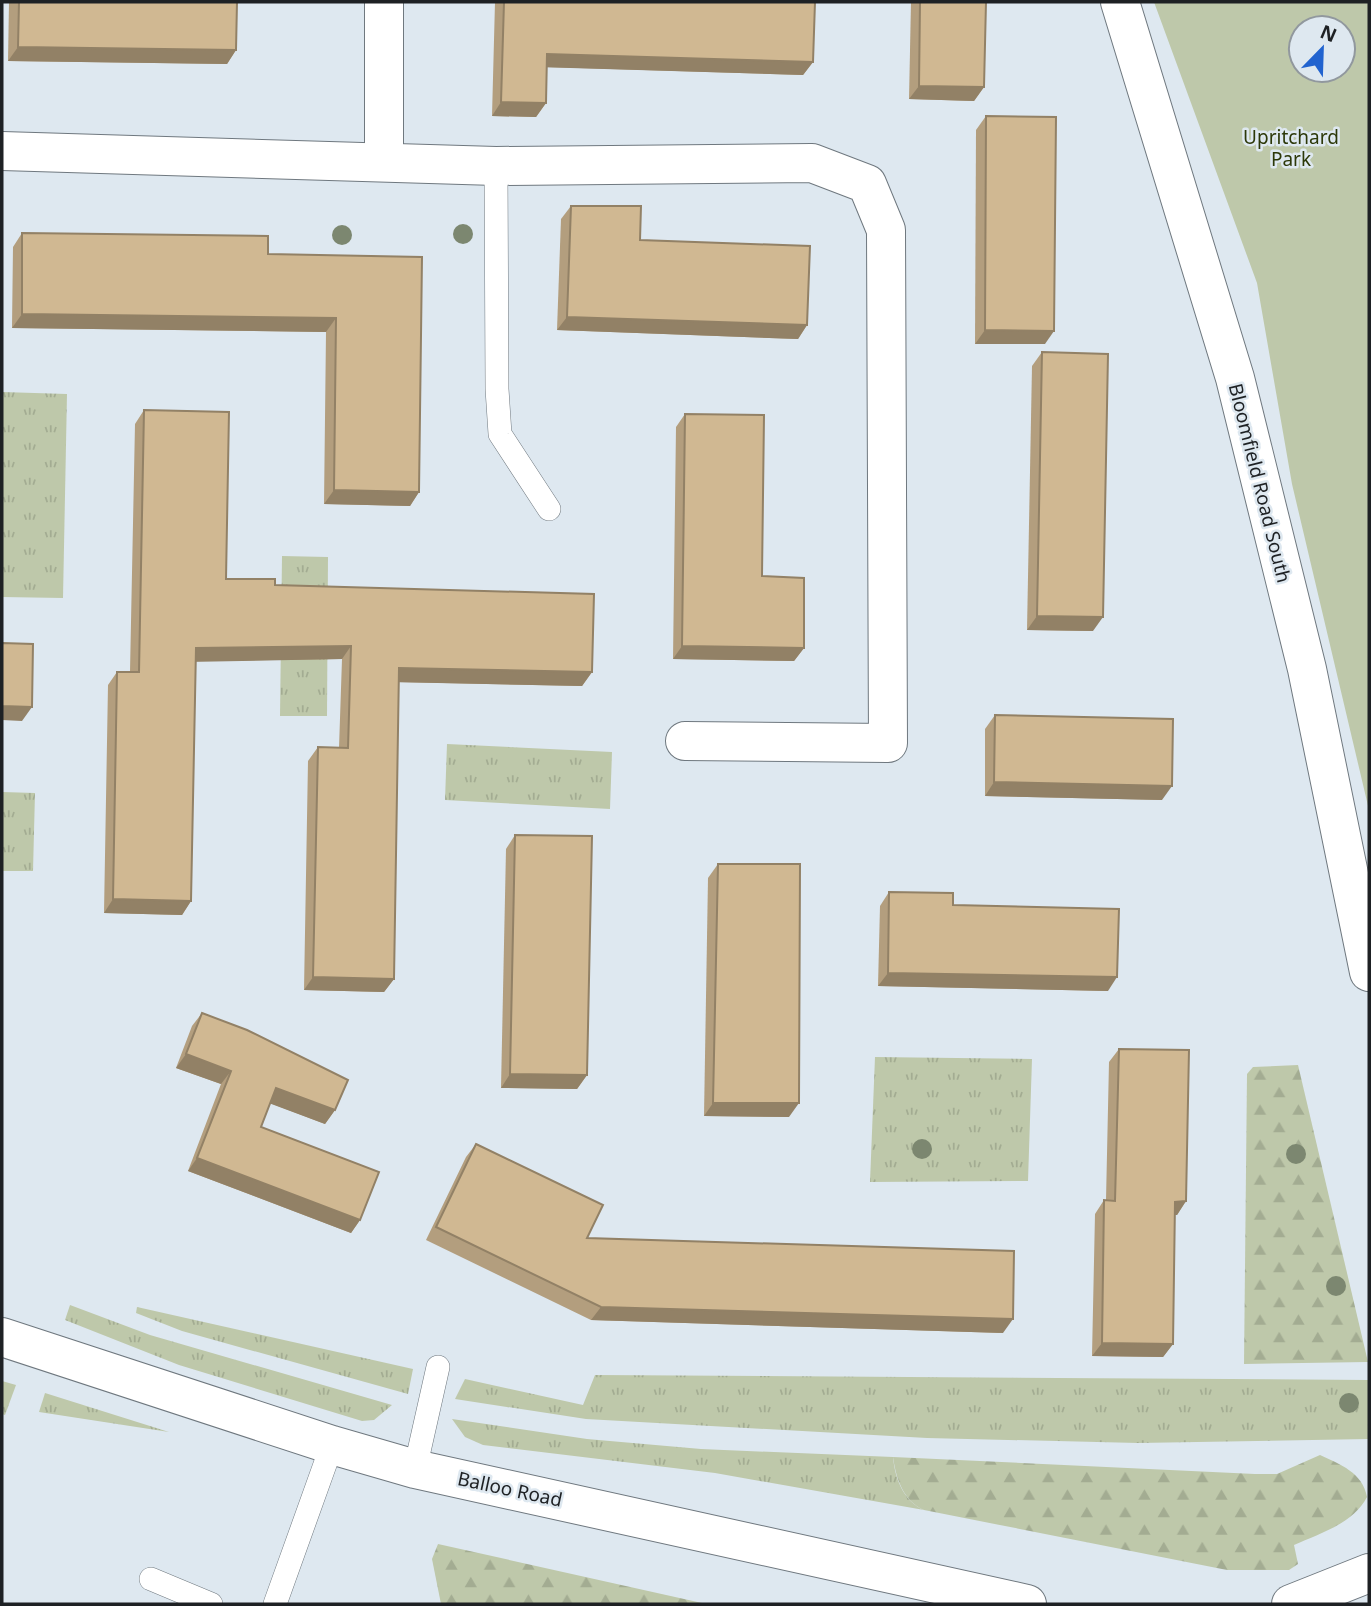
<svg xmlns="http://www.w3.org/2000/svg" width="1371" height="1606" viewBox="0 0 1371 1606" font-family="'Noto Sans',sans-serif">
  <style>
    .grass { fill: url(#grass-tufts) }
    .forest { fill: url(#forest-firs) }
    .park { fill: #bec8aa; fill-rule: evenodd }
    .lines { fill: none; stroke-linecap: round; stroke-linejoin: round }
    .lane-casing { stroke: #6f787f; stroke-width: 24 }
    .street-casing { stroke: #6f787f; stroke-width: 40 }
    .secondary-casing { stroke: #6f787f; stroke-width: 40 }
    .lane { stroke: #fff; stroke-width: 23 }
    .street { stroke: #fff; stroke-width: 38 }
    .secondary { stroke: #fff; stroke-width: 38 }
    .tree { fill: #7c8770 }
    .wall { fill: #b39e7e }
    .shaded-wall { fill: #928166 }
    .building { fill: #d0b892; stroke: #928166; stroke-width: 2 }
    .labels { text-anchor: middle; dominant-baseline: central; stroke-width: 5; stroke-linejoin: round; paint-order: stroke }
    .park-label { font-size: 19px; fill: #2c3808; stroke: #dee8f0 }
    .street-label { font-size: 19px; fill: #1e2124; stroke: #dee8f0 }
  </style>
  <defs>
    <pattern id="grass-tufts" width="24" height="20" patternUnits="userSpaceOnUse" patternTransform="scale(1.75)"><rect width="24" height="20" fill="#bec8aa"/><path d="M3 7l-1-3M5 7V3M7 7l1-3M15 17l-1-3M17 17v-4M19 17l1-3" fill="none" stroke="#a3ac92"/></pattern>
    <pattern id="forest-firs" width="22" height="20" patternUnits="userSpaceOnUse" patternTransform="scale(1.75)"><rect width="22" height="20" fill="#bec8aa"/><path d="M5 1l3.5 6h-7zM16 11l3.5 6h-7z" fill="#a3ac92"/></pattern>
  </defs>
  <rect width="100%" height="100%" fill="#dee8f0"/>
  <g class="grass">
    <path d="M 2,392 L 67,394 L 63,598 L 2,597 Z"/>
    <path d="M 282,556 L 328,557 L 327,716 L 280,716 Z"/>
    <path d="M 447,744 L 612,752 L 610,809 L 445,800 Z"/>
    <path d="M 2,792 L 35,793 L 33,871 L 2,871 Z"/>
    <path d="M 875,1057 L 1032,1059 L 1028,1181 L 870,1182 Z"/>
    <path d="M 70,1305 L 150,1335 L 392,1405 L 374,1420 L 362,1421 L 179,1365 L 65,1320 Z"/>
    <path d="M 137,1307 L 413,1369 L 408,1394 L 182,1331 L 136,1313 Z"/>
    <path d="M 595,1375 L 1369,1380 L 1369,1439 L 1138,1443 L 927,1438 L 586,1419 L 455,1399 L 465,1379 L 583,1405 Z"/>
    <path d="M 2,1381 L 16,1385 L 5,1415 L 2,1414 Z"/>
    <path d="M 45,1393 L 169,1432 L 39,1412 Z"/>
    <path d="M 452,1419 L 587,1439 L 701,1449 L 893,1457 C 895,1478 903,1501 924,1510 L 715,1473 L 483,1445 L 465,1437 Z"/>
  </g>
  <g class="forest">
    <path d="M 1298,1065 L 1368,1362 L 1244,1364 L 1247,1074 L 1253,1067 Z"/>
    <path d="M 1320,1455 C 1340,1464 1363,1473 1367,1497 C 1354,1523 1319,1534 1294,1545 L 1298,1564 L 1289,1570 L 1227,1570 L 924,1510 C 903,1501 896,1478 893,1457 L 1255,1474 L 1277,1474 Z"/>
    <path d="M 438,1544 L 702,1603 L 706,1604 L 441,1604 L 432,1559 Z"/>
  </g>
  <path class="park" d="M 1154,2 L 1369,2 L 1369,810 L 1292,484 L 1257,283 ZM 1301,28 L 1343,28 L 1343,70 L 1301,70 Z"/>
  <g class="lines">
    <defs>
      <g id="lane">
        <path d="M 496,166 L 497,389 L 500,434 L 549,509"/>
        <path d="M 415,1469 L 438,1367"/>
        <path d="M 151,1579 L 211,1604"/>
        <path d="M 275,1604 L 332,1445"/>
      </g>
      <g id="street">
        <path d="M 2,151 L 496,166 L 812,163 L 867,184 L 886,230 L 888,743 L 685,741"/>
        <path d="M 384,162 L 384,2"/>
      </g>
      <g id="secondary">
        <path d="M 1120,2 L 1235,378 L 1307,669 L 1369,972"/>
        <path d="M 2,1337 L 332,1445 L 415,1469 L 1027,1604"/>
        <path d="M 1291,1604 L 1369,1573"/>
      </g>
    </defs>
    <use href="#lane" class="lane-casing"/>
    <use href="#street" class="street-casing"/>
    <use href="#secondary" class="secondary-casing"/>
    <use href="#lane" class="lane"/>
    <use href="#street" class="street"/>
    <use href="#secondary" class="secondary"/>
  </g>
  <g class="tree">
    <circle cx="463" cy="234" r="10"/>
    <circle cx="342" cy="235" r="10"/>
    <circle cx="922" cy="1149" r="10"/>
    <circle cx="1296" cy="1154" r="10"/>
    <circle cx="1336" cy="1286" r="10"/>
    <circle cx="1349" cy="1403" r="10"/>
  </g>
  <g class="wall">
    <path d="M 9,2 L 237,2 L 236,50 L 227,64 L 8,61 Z"/>
    <path d="M 495,2 L 815,2 L 813,62 L 803,75 L 546,67 L 546,103 L 536,117 L 492,116 Z"/>
    <path d="M 911,2 L 986,2 L 984,87 L 974,101 L 909,99 Z"/>
    <path d="M 986,116 L 1045,344 L 975,344 L 976,130 Z"/>
    <path d="M 571,206 L 640,240 L 807,325 L 798,339 L 557,330 L 561,219 Z"/>
    <path d="M 22,233 L 268,254 L 422,257 L 419,492 L 410,506 L 324,504 L 326,332 L 12,328 L 13,247 Z"/>
    <path d="M 1042,352 L 1093,631 L 1027,630 L 1032,366 Z"/>
    <path d="M 144,410 L 226,579 L 275,585 L 592,672 L 582,686 L 398,682 L 394,979 L 384,992 L 304,990 L 308,761 L 318,747 L 339,748 L 342,659 L 196,661 L 191,901 L 182,915 L 104,913 L 108,685 L 117,672 L 130,672 L 135,424 Z"/>
    <path d="M 685,414 L 762,576 L 804,648 L 794,661 L 673,659 L 676,427 Z"/>
    <path d="M 995,715 L 1162,800 L 985,796 L 985,729 Z"/>
    <path d="M 515,835 L 587,1075 L 577,1089 L 501,1088 L 506,849 Z"/>
    <path d="M 718,864 L 789,1117 L 704,1116 L 708,878 Z"/>
    <path d="M 889,892 L 953,905 L 1108,991 L 878,986 L 880,906 Z"/>
    <path d="M 202,1013 L 335,1110 L 325,1124 L 270,1103 L 261,1127 L 360,1220 L 351,1233 L 188,1171 L 221,1084 L 176,1068 L 192,1026 Z"/>
    <path d="M 1119,1049 L 1186,1201 L 1177,1215 L 1175,1215 L 1173,1344 L 1163,1357 L 1092,1356 L 1095,1214 L 1104,1200 L 1106,1200 L 1109,1062 Z"/>
    <path d="M 476,1144 L 587,1238 L 1003,1333 L 591,1320 L 426,1240 L 466,1157 Z"/>
  </g>
  <g class="shaded-wall">
    <path d="M 18,47 L 236,50 L 227,64 L 8,61 Z"/>
    <path d="M 547,54 L 813,62 L 803,75 L 537,67 Z"/>
    <path d="M 919,86 L 984,87 L 974,101 L 909,99 Z"/>
    <path d="M 501,102 L 546,103 L 536,117 L 492,116 Z"/>
    <path d="M 22,314 L 336,318 L 326,332 L 12,328 Z"/>
    <path d="M 567,317 L 807,325 L 798,339 L 557,330 Z"/>
    <path d="M 985,330 L 1054,331 L 1045,344 L 975,344 Z"/>
    <path d="M 334,490 L 419,492 L 410,506 L 324,504 Z"/>
    <path d="M 1037,616 L 1103,617 L 1093,631 L 1027,630 Z"/>
    <path d="M 351,646 L 342,659 L 186,662 L 196,648 Z"/>
    <path d="M 682,646 L 804,648 L 794,661 L 673,659 Z"/>
    <path d="M 399,668 L 592,672 L 582,686 L 389,682 Z"/>
    <path d="M 2,706 L 32,707 L 22,721 L 2,720 Z"/>
    <path d="M 994,782 L 1172,786 L 1162,800 L 985,796 Z"/>
    <path d="M 113,899 L 191,901 L 182,915 L 104,913 Z"/>
    <path d="M 888,973 L 1117,977 L 1108,991 L 878,986 Z"/>
    <path d="M 313,977 L 394,979 L 384,992 L 304,990 Z"/>
    <path d="M 186,1054 L 231,1071 L 221,1084 L 176,1068 Z"/>
    <path d="M 510,1074 L 587,1075 L 577,1089 L 501,1088 Z"/>
    <path d="M 276,1088 L 335,1110 L 325,1124 L 266,1102 Z"/>
    <path d="M 713,1103 L 799,1103 L 789,1117 L 704,1116 Z"/>
    <path d="M 197,1158 L 360,1220 L 351,1233 L 188,1171 Z"/>
    <path d="M 1186,1201 L 1177,1215 L 1165,1215 L 1175,1202 Z"/>
    <path d="M 601,1307 L 1013,1319 L 1003,1333 L 591,1320 Z"/>
    <path d="M 1102,1343 L 1173,1344 L 1163,1357 L 1092,1356 Z"/>
  </g>
  <g class="building">
    <path d="M 19,2 L 237,2 L 236,50 L 18,47 Z"/>
    <path d="M 504,2 L 815,2 L 813,62 L 547,54 L 546,103 L 501,102 Z"/>
    <path d="M 920,2 L 986,2 L 984,87 L 919,86 Z"/>
    <path d="M 986,116 L 1056,117 L 1054,331 L 985,330 Z"/>
    <path d="M 571,206 L 641,206 L 640,240 L 810,246 L 807,325 L 567,317 Z"/>
    <path d="M 22,233 L 268,236 L 268,254 L 422,257 L 419,492 L 334,490 L 336,318 L 22,314 Z"/>
    <path d="M 1042,352 L 1108,354 L 1103,617 L 1037,616 Z"/>
    <path d="M 144,410 L 229,412 L 226,579 L 275,579 L 275,585 L 594,594 L 592,672 L 399,668 L 394,979 L 313,977 L 318,747 L 348,748 L 351,646 L 196,648 L 191,901 L 113,899 L 117,672 L 139,672 Z"/>
    <path d="M 685,414 L 764,415 L 762,576 L 804,578 L 804,648 L 682,646 Z"/>
    <path d="M 2,643 L 33,644 L 32,707 L 2,706 Z"/>
    <path d="M 995,715 L 1173,719 L 1172,786 L 994,782 Z"/>
    <path d="M 515,835 L 592,836 L 587,1075 L 510,1074 Z"/>
    <path d="M 718,864 L 800,864 L 799,1103 L 713,1103 Z"/>
    <path d="M 889,892 L 953,893 L 953,905 L 1119,909 L 1117,977 L 888,973 Z"/>
    <path d="M 202,1013 L 247,1030 L 348,1080 L 335,1110 L 276,1088 L 261,1127 L 379,1172 L 360,1220 L 197,1158 L 231,1071 L 186,1054 Z"/>
    <path d="M 1119,1049 L 1189,1050 L 1186,1201 L 1175,1202 L 1173,1344 L 1102,1343 L 1104,1200 L 1115,1201 Z"/>
    <path d="M 476,1144 L 603,1205 L 587,1238 L 1014,1251 L 1013,1319 L 601,1307 L 436,1227 Z"/>
  </g>
  <g class="labels">
    <g class="park-label">
      <text x="1291" y="137">Upritchard<tspan x="1291" dy="22">Park</tspan></text>
    </g>
    <g class="street-label">
      <text transform="translate(1260 483) rotate(76)">Bloomfield Road South</text>
      <text transform="translate(510 1489) rotate(12)">Balloo Road</text>
    </g>
  </g>
  <rect width="1371" height="1606" fill="none" stroke="#1e2124" stroke-width="7"/>
  <g transform="translate(1322 49) rotate(23)"><circle r="33" fill="#dee8f0" stroke="#91989e" stroke-width="2"/>
  <path d="M0-5L12 26L0 18L-12 26Z" fill="#2163cf"/>
  <text y="-10" font-size="19" font-weight="bold" text-anchor="middle" fill="#1e2124">N</text>
  </g>
</svg>
